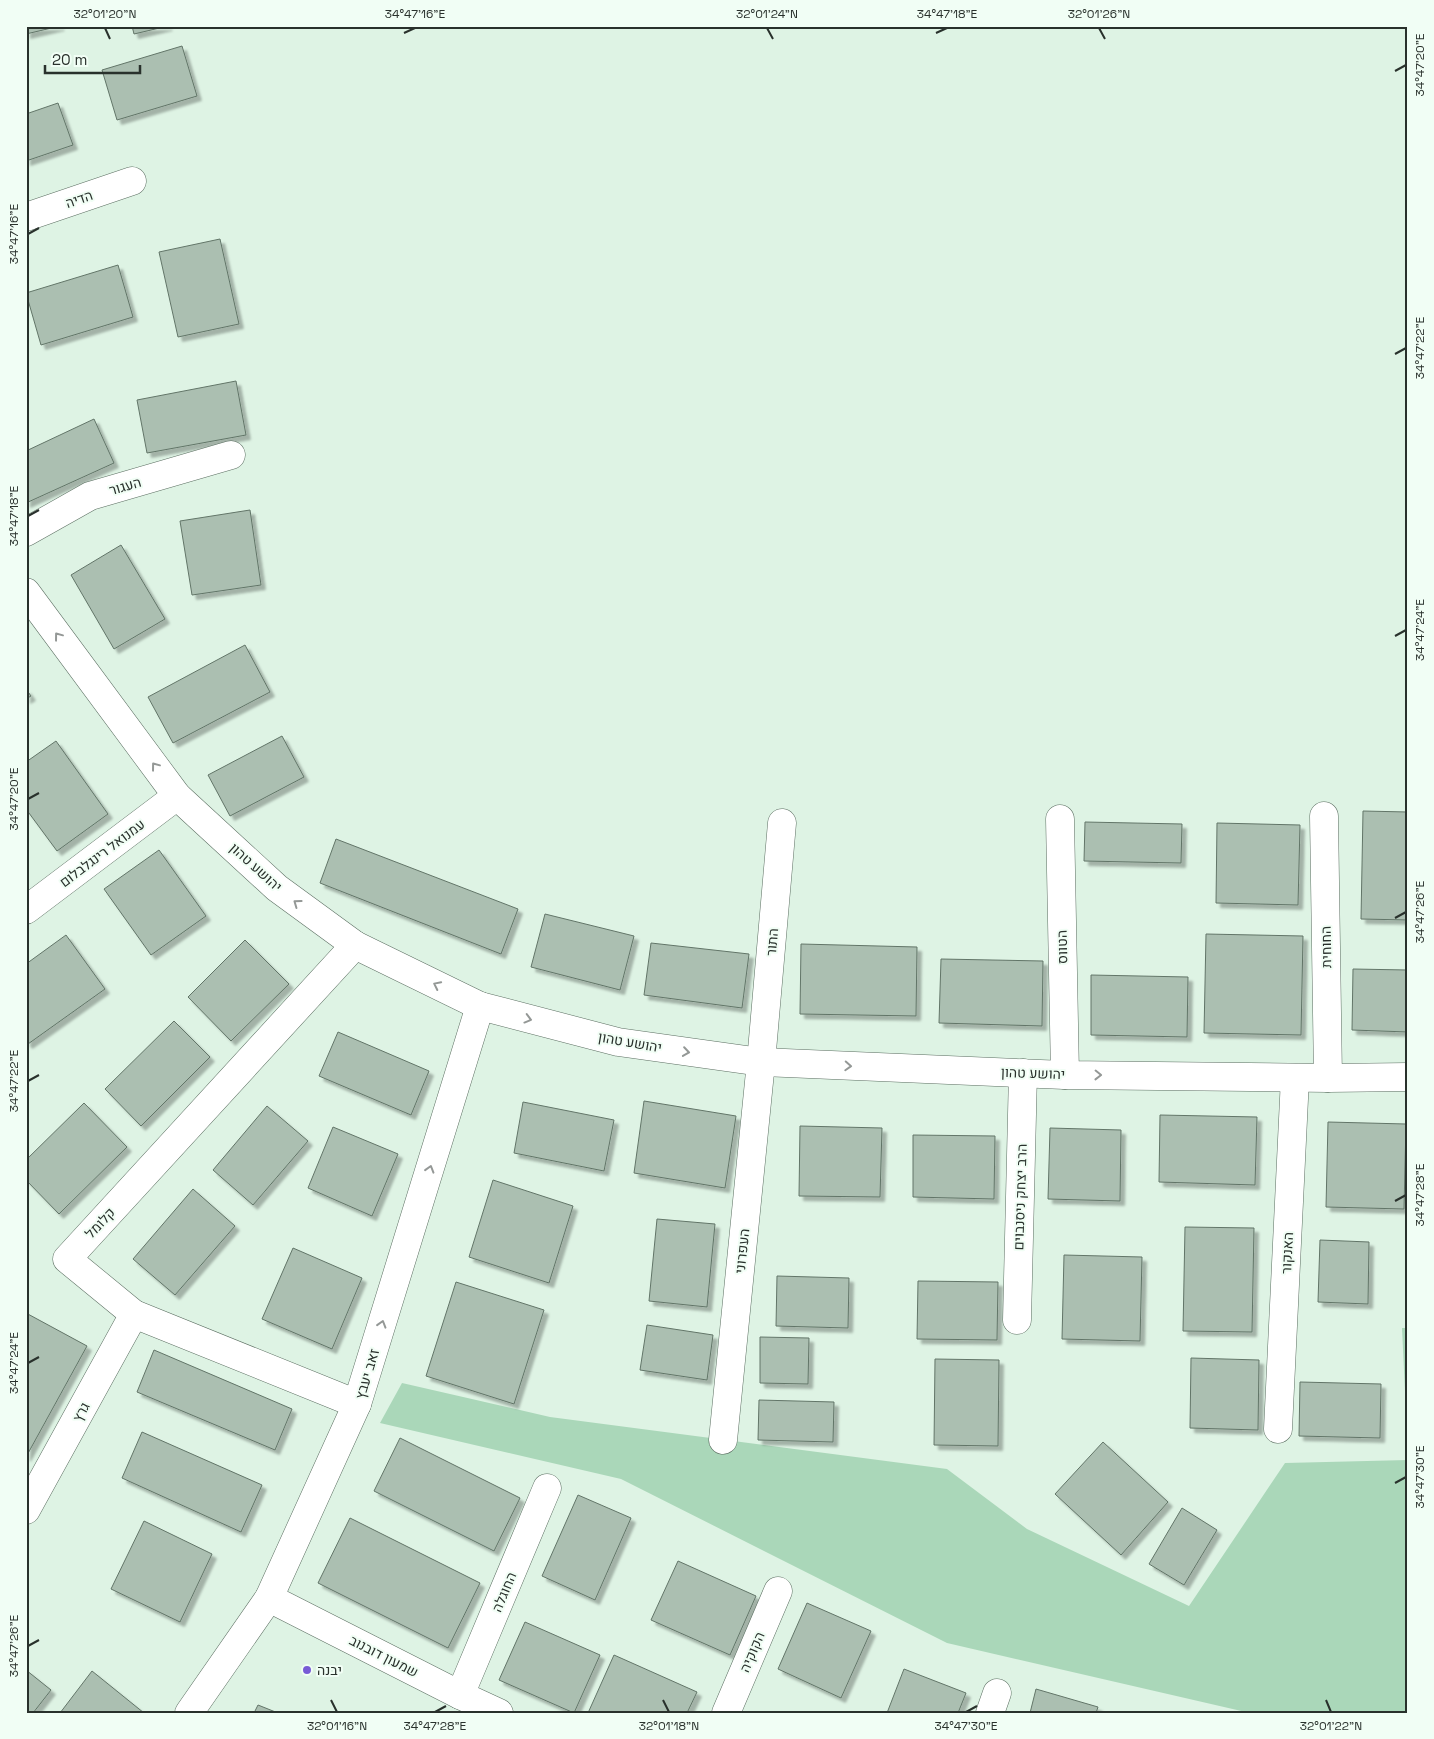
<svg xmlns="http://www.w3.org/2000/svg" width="1434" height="1739" viewBox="0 0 1434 1739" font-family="'Space Grotesk',Heebo,sans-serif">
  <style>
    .park { fill: #aad7b9 }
    .building { fill: #abbfb1; stroke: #627568; filter: url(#shadow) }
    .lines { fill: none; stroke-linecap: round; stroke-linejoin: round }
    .minor-casing { stroke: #5c6f62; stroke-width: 29 }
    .minor { stroke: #fff; stroke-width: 28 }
    .oneway { stroke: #949896 }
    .ticks { fill: none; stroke: #29312c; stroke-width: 2 }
    .poi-dot { fill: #785bd6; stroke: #f1fef5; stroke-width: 2 }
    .labels { text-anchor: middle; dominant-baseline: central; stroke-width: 4; stroke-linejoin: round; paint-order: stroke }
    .street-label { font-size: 14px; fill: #29312c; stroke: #f1fef5 }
    .poi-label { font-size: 14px; fill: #29312c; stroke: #f1fef5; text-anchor: start }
    .neatline { fill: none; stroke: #29312c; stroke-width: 2 }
    .ticks-label { font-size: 12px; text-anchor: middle; fill: #29312c }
  </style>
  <defs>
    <filter id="shadow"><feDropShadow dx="4.5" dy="4.5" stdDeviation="1" flood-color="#0004"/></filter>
  </defs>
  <rect width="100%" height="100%" fill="#def3e4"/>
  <g class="park">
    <path d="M 1402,1328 L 1408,1328 L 1408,1454 Z"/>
    <path d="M 402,1383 L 550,1417 L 947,1469 L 1027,1529 L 1189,1606 L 1285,1463 L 1408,1460 L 1408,1713 L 1250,1713 L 947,1643 L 621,1479 L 380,1423 Z"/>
  </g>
  <g class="building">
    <path d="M 26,26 L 60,26 L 26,34 Z"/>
    <path d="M 132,26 L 168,26 L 134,34 Z"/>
    <path d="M 182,46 L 197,96 L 117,120 L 102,70 Z"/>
    <path d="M 58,103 L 73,145 L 26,161 L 26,114 Z"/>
    <path d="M 220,239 L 239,324 L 178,337 L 159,252 Z"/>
    <path d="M 118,265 L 133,317 L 41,345 L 26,293 Z"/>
    <path d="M 236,381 L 246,435 L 147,453 L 137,400 Z"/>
    <path d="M 94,419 L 114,463 L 26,503 L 26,451 Z"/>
    <path d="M 250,510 L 261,585 L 192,595 L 180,521 Z"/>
    <path d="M 121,545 L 165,619 L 114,649 L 71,575 Z"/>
    <path d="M 245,645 L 270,692 L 173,743 L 148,697 Z"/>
    <path d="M 26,689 L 31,696 L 26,699 Z"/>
    <path d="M 282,736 L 304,777 L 230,816 L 208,775 Z"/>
    <path d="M 56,741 L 108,814 L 57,851 L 26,809 L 26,762 Z"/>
    <path d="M 1363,811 L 1408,812 L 1408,920 L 1361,919 Z"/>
    <path d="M 1085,822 L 1182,824 L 1181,863 L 1084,861 Z"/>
    <path d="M 1217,823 L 1300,825 L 1298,905 L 1216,903 Z"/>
    <path d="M 336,839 L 518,909 L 501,954 L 320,883 Z"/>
    <path d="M 159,850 L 206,916 L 151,955 L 104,889 Z"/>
    <path d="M 545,914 L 634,936 L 620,990 L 531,967 Z"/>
    <path d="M 1206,934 L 1303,936 L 1301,1035 L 1204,1033 Z"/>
    <path d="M 66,935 L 105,989 L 28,1044 L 26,1042 L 26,964 Z"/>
    <path d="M 245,940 L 289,984 L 231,1041 L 188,997 Z"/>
    <path d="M 651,943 L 749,954 L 742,1008 L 644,995 Z"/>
    <path d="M 801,944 L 917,947 L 916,1016 L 800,1014 Z"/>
    <path d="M 941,959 L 1043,961 L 1042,1026 L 939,1023 Z"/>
    <path d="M 1353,969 L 1408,970 L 1408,1032 L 1352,1030 Z"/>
    <path d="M 1091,975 L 1188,977 L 1187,1037 L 1091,1035 Z"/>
    <path d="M 174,1021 L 210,1057 L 141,1126 L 105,1089 Z"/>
    <path d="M 338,1032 L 429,1071 L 411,1115 L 319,1076 Z"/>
    <path d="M 644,1101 L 736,1116 L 725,1188 L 634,1173 Z"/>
    <path d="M 523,1102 L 614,1120 L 604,1171 L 514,1153 Z"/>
    <path d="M 84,1103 L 127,1147 L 59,1214 L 26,1180 L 26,1160 Z"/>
    <path d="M 267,1106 L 308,1141 L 253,1205 L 213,1170 Z"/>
    <path d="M 1160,1115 L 1257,1117 L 1255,1185 L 1159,1182 Z"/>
    <path d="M 1328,1122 L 1406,1124 L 1404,1209 L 1326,1207 Z"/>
    <path d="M 800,1126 L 882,1128 L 880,1197 L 799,1196 Z"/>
    <path d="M 333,1127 L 398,1154 L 372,1216 L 308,1188 Z"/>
    <path d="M 1050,1128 L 1121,1130 L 1120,1201 L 1048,1199 Z"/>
    <path d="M 913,1135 L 995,1136 L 994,1199 L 913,1197 Z"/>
    <path d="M 493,1180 L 573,1206 L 549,1283 L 469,1257 Z"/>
    <path d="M 193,1189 L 235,1226 L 175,1295 L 133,1259 Z"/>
    <path d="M 657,1219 L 715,1224 L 707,1307 L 649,1301 Z"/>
    <path d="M 1185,1227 L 1254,1228 L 1252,1332 L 1183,1331 Z"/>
    <path d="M 1320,1240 L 1369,1242 L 1368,1304 L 1318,1302 Z"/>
    <path d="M 293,1248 L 362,1278 L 332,1349 L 262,1319 Z"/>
    <path d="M 1064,1255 L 1142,1257 L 1140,1341 L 1062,1339 Z"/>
    <path d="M 777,1276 L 849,1278 L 848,1328 L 776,1326 Z"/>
    <path d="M 918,1281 L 998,1282 L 997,1340 L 917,1339 Z"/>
    <path d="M 456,1282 L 544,1310 L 514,1404 L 426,1376 Z"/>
    <path d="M 26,1313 L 87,1346 L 26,1457 Z"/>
    <path d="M 647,1325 L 713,1335 L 707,1380 L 640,1370 Z"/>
    <path d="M 760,1337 L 809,1338 L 808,1384 L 760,1383 Z"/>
    <path d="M 154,1350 L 292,1409 L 275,1450 L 137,1392 Z"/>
    <path d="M 1191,1358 L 1259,1360 L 1258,1430 L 1190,1428 Z"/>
    <path d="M 935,1359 L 999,1360 L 998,1446 L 934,1445 Z"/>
    <path d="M 1300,1382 L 1381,1384 L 1380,1438 L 1299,1436 Z"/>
    <path d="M 759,1400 L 834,1402 L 833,1442 L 758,1440 Z"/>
    <path d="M 142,1432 L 262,1485 L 241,1532 L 122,1478 Z"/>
    <path d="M 400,1438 L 520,1498 L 494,1551 L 374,1491 Z"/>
    <path d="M 1103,1442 L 1168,1502 L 1121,1555 L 1055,1494 Z"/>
    <path d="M 578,1495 L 631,1518 L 595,1600 L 542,1576 Z"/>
    <path d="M 1182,1508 L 1217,1530 L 1184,1585 L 1149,1564 Z"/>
    <path d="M 350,1518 L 480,1583 L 448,1648 L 318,1583 Z"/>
    <path d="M 144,1521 L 212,1554 L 180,1622 L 111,1589 Z"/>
    <path d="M 678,1561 L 756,1596 L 730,1655 L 651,1620 Z"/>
    <path d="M 807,1603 L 871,1631 L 841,1698 L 778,1669 Z"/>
    <path d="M 525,1622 L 600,1655 L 574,1713 L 499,1680 Z"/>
    <path d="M 614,1655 L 697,1692 L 687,1713 L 588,1713 Z"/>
    <path d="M 904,1669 L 966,1693 L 958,1713 L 887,1713 Z"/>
    <path d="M 26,1670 L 51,1690 L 33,1713 L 26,1713 Z"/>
    <path d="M 92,1671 L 144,1713 L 60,1713 Z"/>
    <path d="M 1036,1689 L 1098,1707 L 1096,1713 L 1030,1713 Z"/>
    <path d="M 258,1705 L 278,1713 L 254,1713 Z"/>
  </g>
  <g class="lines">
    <defs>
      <g id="minor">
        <path d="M 26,217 L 132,181"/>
        <path d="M 26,532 L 90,496 L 231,455"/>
        <path d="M 26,592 L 177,796 L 277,888 L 355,945 L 480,1006 L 618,1042 L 761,1062 L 1065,1075 L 1328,1078 L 1408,1077"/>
        <path d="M 1324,816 L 1328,1078"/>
        <path d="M 1060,819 L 1065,1075"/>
        <path d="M 26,910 L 177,796"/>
        <path d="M 355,945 L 67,1259 L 134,1314 L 357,1404"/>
        <path d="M 1017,1320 L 1023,1073"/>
        <path d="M 1278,1429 L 1295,1078"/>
        <path d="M 723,1440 L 761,1062 L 782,823"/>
        <path d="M 26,1510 L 134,1314"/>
        <path d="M 269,1598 L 460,1695 L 499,1713"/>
        <path d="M 460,1695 L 547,1488"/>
        <path d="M 189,1713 L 269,1598 L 357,1404 L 480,1006"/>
        <path d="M 726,1713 L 778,1591"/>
        <path d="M 990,1713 L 997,1693"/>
      </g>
    </defs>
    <use href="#minor" class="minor-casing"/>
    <use href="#minor" class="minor"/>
  </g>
  <defs><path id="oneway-chevron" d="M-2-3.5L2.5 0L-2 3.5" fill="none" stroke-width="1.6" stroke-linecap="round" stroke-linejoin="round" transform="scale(1.25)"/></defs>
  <g class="oneway">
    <use href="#oneway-chevron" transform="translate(58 636) rotate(-127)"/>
    <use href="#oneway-chevron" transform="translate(155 766) rotate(-127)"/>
    <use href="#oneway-chevron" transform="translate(297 903) rotate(-144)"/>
    <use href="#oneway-chevron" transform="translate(437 985) rotate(-154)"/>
    <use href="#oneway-chevron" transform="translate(528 1019) rotate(15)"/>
    <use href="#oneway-chevron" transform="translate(686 1052) rotate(8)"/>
    <use href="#oneway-chevron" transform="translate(848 1066) rotate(3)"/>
    <use href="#oneway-chevron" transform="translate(1098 1075) rotate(1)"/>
    <use href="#oneway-chevron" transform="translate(430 1169) rotate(-73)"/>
    <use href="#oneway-chevron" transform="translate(382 1324) rotate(-73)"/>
  </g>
  <path class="ticks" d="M 105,28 L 110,39M 767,28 L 773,39M 1099,28 L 1105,39M 404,33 L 415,28M 936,33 L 947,28M 1395,71 L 1406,65M 28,234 L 39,228M 1395,354 L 1406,348M 28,516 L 39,510M 1395,636 L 1406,630M 28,799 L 39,793M 1395,918 L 1406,912M 28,1081 L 39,1075M 1395,1201 L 1406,1195M 28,1363 L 39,1357M 1395,1483 L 1406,1477M 28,1646 L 39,1640M 331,1700 L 337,1712M 663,1700 L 669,1712M 1326,1700 L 1331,1712M 435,1712 L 446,1706M 966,1712 L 977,1706"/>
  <circle class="poi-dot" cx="307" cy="1670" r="5"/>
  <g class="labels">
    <g class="street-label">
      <text transform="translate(79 199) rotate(-19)">הדיה</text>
      <text transform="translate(125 486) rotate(-16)">העגור</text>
      <text transform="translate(102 853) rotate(-37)">עמנואל רינגלבלום</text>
      <text transform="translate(256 867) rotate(42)">יהושע טהון</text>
      <text transform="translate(772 942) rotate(-85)">התור</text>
      <text transform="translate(1062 947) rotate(-91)">הטווס</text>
      <text transform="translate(1326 947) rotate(-91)">החוחית</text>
      <text transform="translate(630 1042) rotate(10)">יהושע טהון</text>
      <text transform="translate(1033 1073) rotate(2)">יהושע טהון</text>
      <text transform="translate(1020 1197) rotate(-88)">הרב יצחק ניסנבוים</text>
      <text transform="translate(100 1223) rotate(-47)">קלומל</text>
      <text transform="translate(742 1251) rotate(-84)">העפרוני</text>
      <text transform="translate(1287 1253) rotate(-87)">האנקור</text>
      <text transform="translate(367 1374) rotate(-73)">זאב יעבץ</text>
      <text transform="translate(81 1412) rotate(-61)">גרץ</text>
      <text transform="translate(504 1592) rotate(-67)">החוגלה</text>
      <text transform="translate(752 1652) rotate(-67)">הקוקיה</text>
      <text transform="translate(384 1656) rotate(27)">שמעון דובנוב</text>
    </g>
    <g class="poi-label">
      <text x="317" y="1670">יבנה</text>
    </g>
  </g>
  <rect width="1434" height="1739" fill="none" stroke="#f1fef5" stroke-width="55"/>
  <path d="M45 65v8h95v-8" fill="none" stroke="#29312c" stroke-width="2.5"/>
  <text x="52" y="65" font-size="15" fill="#29312c" stroke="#f1fef5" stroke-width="4" paint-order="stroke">20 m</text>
  <rect x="28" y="28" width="1378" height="1684" class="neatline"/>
  <g class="ticks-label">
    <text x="105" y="18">32°01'20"N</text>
    <text x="415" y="18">34°47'16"E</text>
    <text x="767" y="18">32°01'24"N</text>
    <text x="947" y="18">34°47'18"E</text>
    <text x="1099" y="18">32°01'26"N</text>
    <text transform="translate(1420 65) rotate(-90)" y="4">34°47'20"E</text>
    <text transform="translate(14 234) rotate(-90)" y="4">34°47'16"E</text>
    <text transform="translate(1420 348) rotate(-90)" y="4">34°47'22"E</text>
    <text transform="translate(14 516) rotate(-90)" y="4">34°47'18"E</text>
    <text transform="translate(1420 630) rotate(-90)" y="4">34°47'24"E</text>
    <text transform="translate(14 799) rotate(-90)" y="4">34°47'20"E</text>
    <text transform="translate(1420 912) rotate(-90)" y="4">34°47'26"E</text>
    <text transform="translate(14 1081) rotate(-90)" y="4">34°47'22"E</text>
    <text transform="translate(1420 1195) rotate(-90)" y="4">34°47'28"E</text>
    <text transform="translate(14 1363) rotate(-90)" y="4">34°47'24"E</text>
    <text transform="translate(1420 1477) rotate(-90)" y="4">34°47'30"E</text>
    <text transform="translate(14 1646) rotate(-90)" y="4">34°47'26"E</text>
    <text x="337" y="1730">32°01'16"N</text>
    <text x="435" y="1730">34°47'28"E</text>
    <text x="669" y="1730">32°01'18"N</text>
    <text x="966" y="1730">34°47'30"E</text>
    <text x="1331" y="1730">32°01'22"N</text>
  </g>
</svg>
